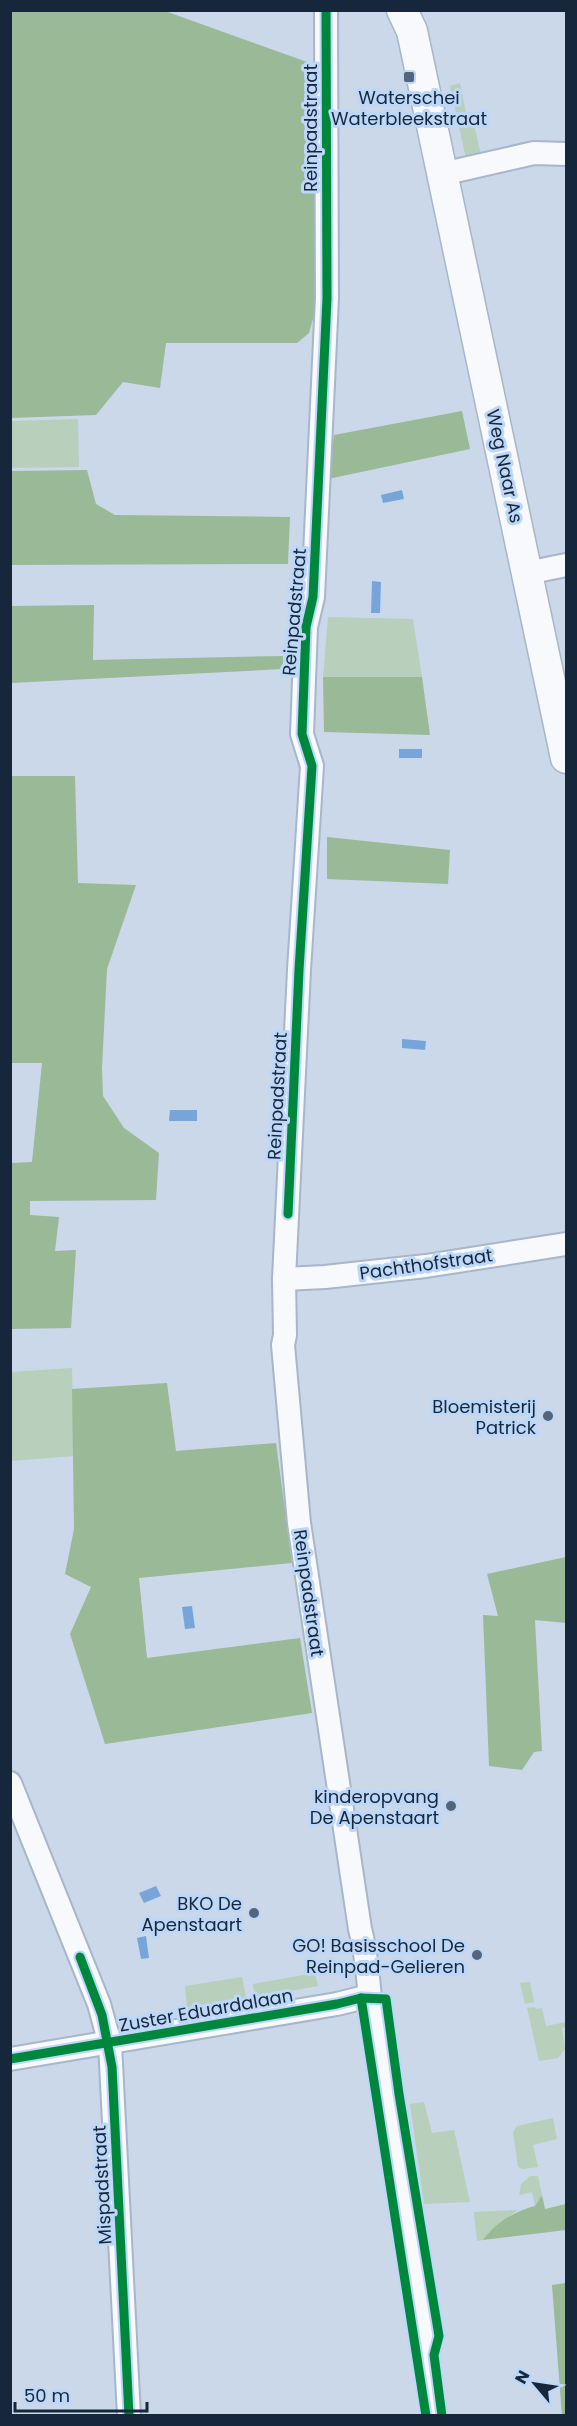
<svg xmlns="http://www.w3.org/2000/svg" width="577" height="2426" viewBox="0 0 577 2426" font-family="Poppins,sans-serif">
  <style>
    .green { fill: #b7cfbb }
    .forest { fill: #9ab996 }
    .water { fill: #78a5d9 }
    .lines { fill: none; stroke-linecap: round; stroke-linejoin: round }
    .minor-casing { stroke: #a7b6c8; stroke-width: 26 }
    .major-casing { stroke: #a7b6c8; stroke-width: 33 }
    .minor { stroke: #f7f9fc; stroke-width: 22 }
    .major { stroke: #f7f9fc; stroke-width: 30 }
    .cycleway-casing { stroke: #bcd7f8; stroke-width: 13 }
    .cycleway { stroke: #00873e; stroke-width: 9 }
    .poi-dot { fill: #556579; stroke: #bcd7f8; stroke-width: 2 }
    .labels { text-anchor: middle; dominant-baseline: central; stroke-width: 6; stroke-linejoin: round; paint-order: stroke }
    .poi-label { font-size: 18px; fill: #16273c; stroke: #bcd7f8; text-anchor: end }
    .street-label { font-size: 18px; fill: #16273c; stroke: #bcd7f8 }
  </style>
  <rect width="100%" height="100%" fill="#cad8ea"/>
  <g class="green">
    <path d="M 460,83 L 466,113 L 471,112 L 482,159 L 467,163 L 450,86 Z"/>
    <path d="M 78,419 L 79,467 L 11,468 L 11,421 Z"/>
    <path d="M 328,617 L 413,619 L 422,677 L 323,677 Z"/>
    <path d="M 72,1368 L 74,1456 L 11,1461 L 11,1372 Z"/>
    <path d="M 315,1973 L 318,1986 L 255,1997 L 253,1984 Z"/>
    <path d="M 242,1977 L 246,1998 L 187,2008 L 185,1986 Z"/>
    <path d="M 530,1982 L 534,2002 L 525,2004 L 520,1983 Z"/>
    <path d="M 535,2007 L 536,2009 L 542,2008 L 546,2026 L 566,2022 L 566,2027 L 562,2028 L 565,2049 L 558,2058 L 539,2061 L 527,2008 Z"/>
    <path d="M 424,2102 L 432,2133 L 454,2130 L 470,2202 L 424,2204 L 410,2104 Z"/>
    <path d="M 553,2118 L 557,2139 L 533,2145 L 538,2167 L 523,2169 L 518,2167 L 513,2132 L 517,2126 Z"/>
    <path d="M 530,2176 L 538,2176 L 542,2195 L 535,2206 L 532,2192 L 519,2195 L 521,2184 Z"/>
    <path d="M 518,2210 L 489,2232 L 483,2240 L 477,2241 L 474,2212 Z"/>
  </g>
  <g class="forest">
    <path d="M 10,11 L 165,11 L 310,63 L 319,297 L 309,333 L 297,343 L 166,343 L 160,388 L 123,382 L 96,415 L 11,418 Z"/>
    <path d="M 462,411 L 470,449 L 328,479 L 334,435 Z"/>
    <path d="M 87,470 L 96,504 L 115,515 L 290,517 L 288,564 L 11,565 L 11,471 Z"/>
    <path d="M 94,605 L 93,660 L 283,656 L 283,669 L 11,683 L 11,606 Z"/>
    <path d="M 323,677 L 422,677 L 430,735 L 324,732 Z"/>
    <path d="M 11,776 L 75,776 L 78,883 L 136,885 L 107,969 L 102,1068 L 103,1096 L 124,1128 L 159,1153 L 156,1200 L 30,1201 L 30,1215 L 59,1217 L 55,1251 L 76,1250 L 71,1328 L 11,1329 L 11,1163 L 32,1162 L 42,1063 L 11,1063 Z"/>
    <path d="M 327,837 L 450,850 L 448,884 L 327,879 Z"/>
    <path d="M 167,1383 L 176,1451 L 276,1443 L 292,1563 L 139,1578 L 147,1658 L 300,1638 L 312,1713 L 105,1744 L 70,1634 L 91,1587 L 65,1574 L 74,1529 L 72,1389 Z"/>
    <path d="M 566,1557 L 566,1623 L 535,1620 L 542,1751 L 534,1752 L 522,1770 L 489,1766 L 483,1615 L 498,1616 L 487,1574 Z"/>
    <path d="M 542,2195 L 545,2209 L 566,2204 L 566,2230 L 483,2240 C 495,2223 515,2211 535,2206 Z"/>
    <path d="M 566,2283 L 566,2415 L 562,2416 L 552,2285 Z"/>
  </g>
  <g class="water">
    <path d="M 402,490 L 404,499 L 383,503 L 381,495 Z"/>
    <path d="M 372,581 L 381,582 L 380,613 L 371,613 Z"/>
    <rect x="399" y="749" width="23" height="9"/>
    <path d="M 402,1039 L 426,1041 L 425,1050 L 402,1048 Z"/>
    <path d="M 170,1110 L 197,1110 L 197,1121 L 169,1121 Z"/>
    <path d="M 192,1606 L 195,1628 L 185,1629 L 182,1607 Z"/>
    <path d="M 156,1886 L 161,1896 L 144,1903 L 139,1893 Z"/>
    <path d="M 146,1936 L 149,1958 L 141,1959 L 137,1938 Z"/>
  </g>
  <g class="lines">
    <defs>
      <g id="minor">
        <path d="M 326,10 L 327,298 L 313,597 L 306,627 L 302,734 L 312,766 L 299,970 L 284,1279 L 285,1335 L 283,1345 L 299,1523 L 360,1929 C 368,1958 368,1986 372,2015 C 394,2148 413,2282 434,2416"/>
        <path d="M 442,174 L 534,153 L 566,154"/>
        <path d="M 527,573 L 566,565"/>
        <path d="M 284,1279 L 325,1277 L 426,1266 L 566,1244"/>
        <path d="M 10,1783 L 99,2004 L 110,2044 L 129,2416"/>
        <path d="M 10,2059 L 337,2004 L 361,1998 L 370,1998"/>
      </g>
      <path id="major" d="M 402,10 L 412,31 L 566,758"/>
    </defs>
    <use href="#minor" class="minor-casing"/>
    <use href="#major" class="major-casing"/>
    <use href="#minor" class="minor"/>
    <use href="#major" class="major"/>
    <defs>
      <g id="cycleway">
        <path d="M 288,1214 L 299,970 L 312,766 L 302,734 L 306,627 L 313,597 L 327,298 L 326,10"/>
        <path d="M 80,1957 L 102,2015 L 112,2067 L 129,2416"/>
        <path d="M 361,1998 L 426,2416"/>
        <path d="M 10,2059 L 337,2004 L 361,1998 L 386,1999 L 399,2094 L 439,2336 L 434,2355 L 442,2416"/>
      </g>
    </defs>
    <use href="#cycleway" class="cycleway-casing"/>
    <use href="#cycleway" class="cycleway"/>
  </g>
  <g class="poi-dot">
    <rect x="403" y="71" width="12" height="12" rx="3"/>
    <circle cx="548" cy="1416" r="6"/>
    <circle cx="451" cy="1806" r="6"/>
    <circle cx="254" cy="1913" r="6"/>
    <circle cx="477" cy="1955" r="6"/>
  </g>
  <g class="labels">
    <g class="poi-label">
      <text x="409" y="97" text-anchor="middle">Waterschei<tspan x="409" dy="21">Waterbleekstraat</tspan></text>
      <text x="536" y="1406">Bloemisterij<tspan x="536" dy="21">Patrick</tspan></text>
      <text x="439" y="1796">kinderopvang<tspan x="439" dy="21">De Apenstaart</tspan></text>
      <text x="242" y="1903">BKO De<tspan x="242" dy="21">Apenstaart</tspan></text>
      <text x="465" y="1945">GO! Basisschool De<tspan x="465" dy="21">Reinpad-Gelieren</tspan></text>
    </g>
    <g class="street-label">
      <text transform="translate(310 128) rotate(-90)">Reinpadstraat</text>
      <text transform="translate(505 466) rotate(78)">Weg Naar As</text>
      <text transform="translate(294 612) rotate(-85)">Reinpadstraat</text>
      <text transform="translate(277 1096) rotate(-87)">Reinpadstraat</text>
      <text transform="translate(426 1264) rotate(-8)">Pachthofstraat</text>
      <text transform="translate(309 1593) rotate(82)">Reinpadstraat</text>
      <text transform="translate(206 2010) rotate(-10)">Zuster Eduardalaan</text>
      <text transform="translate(102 2185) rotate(-93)">Mispadstraat</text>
    </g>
  </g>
  <rect width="577" height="2426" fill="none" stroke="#16273c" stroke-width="24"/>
  <g transform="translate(535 2384) rotate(299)" stroke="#bcd7f8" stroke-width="4.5" paint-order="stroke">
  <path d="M0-4.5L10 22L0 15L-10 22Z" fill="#16273c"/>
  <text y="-9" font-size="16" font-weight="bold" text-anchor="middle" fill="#16273c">N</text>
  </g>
  <path d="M15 2402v9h132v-9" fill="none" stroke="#16273c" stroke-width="3"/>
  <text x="24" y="2402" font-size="18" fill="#16273c" stroke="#bcd7f8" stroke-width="4.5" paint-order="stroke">50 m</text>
</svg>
